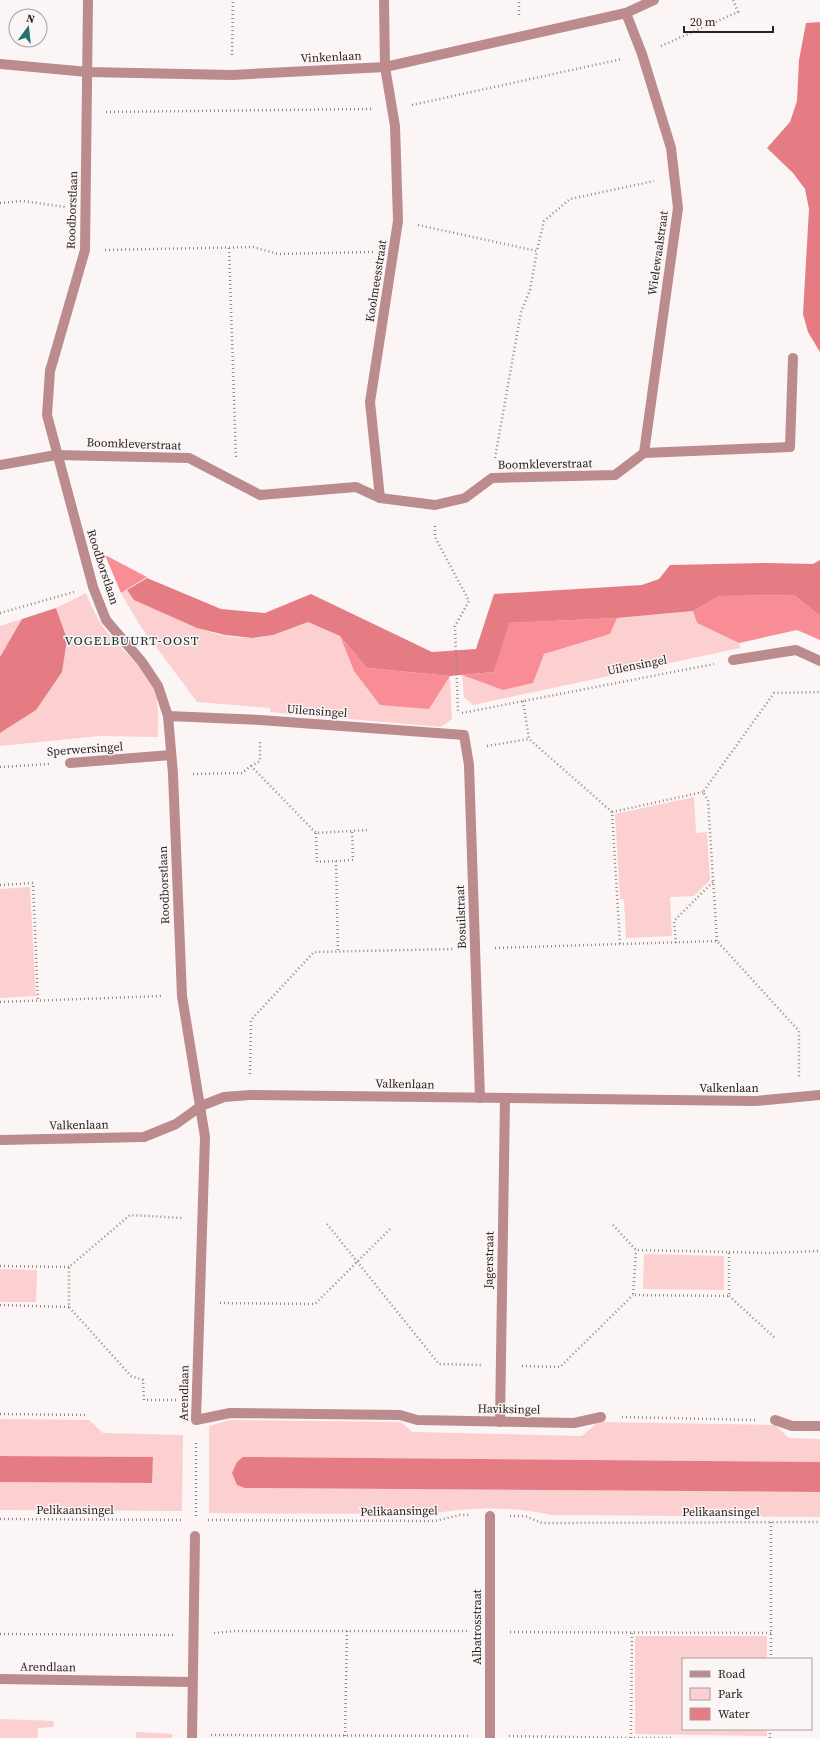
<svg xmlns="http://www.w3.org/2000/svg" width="820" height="1738" viewBox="0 0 820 1738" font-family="'Source Serif 4',serif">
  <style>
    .green { fill: #fccfd0 }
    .forest { fill: #f88d95 }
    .water { fill: #e57c84 }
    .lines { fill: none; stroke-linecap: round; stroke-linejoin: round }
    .path { stroke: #938a8a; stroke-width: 2.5; stroke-dasharray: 1 3; stroke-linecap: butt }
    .service { stroke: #bb8b8d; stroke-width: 10 }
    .minor { stroke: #bb8b8d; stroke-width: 10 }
    .labels { text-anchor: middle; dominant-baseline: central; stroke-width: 3; stroke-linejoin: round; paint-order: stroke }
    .street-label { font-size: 12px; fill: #2b2020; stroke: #fcf5f5 }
    .neighbourhood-label { font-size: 13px; letter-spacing: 1px; fill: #0e3232; stroke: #fcf5f5 }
  </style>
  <rect width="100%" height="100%" fill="#fcf5f5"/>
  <g class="green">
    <path d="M 127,590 L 130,595 C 168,614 209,640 253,638 C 272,637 290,628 308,622 L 340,636 L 354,671 L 429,709 L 450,676 L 452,719 L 441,727 L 270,712 L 270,708 L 197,702 L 139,624 L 121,593 Z"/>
    <path d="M 86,593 C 93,611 99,623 112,638 C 127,656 151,672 156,697 C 159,710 158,724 158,737 L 99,736 L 0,746 L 0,733 L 36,710 L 67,639 L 56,608 Z"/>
    <path d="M 693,611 L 697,623 L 739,643 L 740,648 L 473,705 L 464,697 L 462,675 L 503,690 L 544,654 L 610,634 L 617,618 Z"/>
    <path d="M 22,619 L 0,657 L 0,626 Z"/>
    <path d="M 694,797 L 696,833 L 707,832 L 710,880 L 694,896 L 670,897 L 672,936 L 626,938 L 624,899 L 620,899 L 615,814 Z"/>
    <path d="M 30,887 L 36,996 L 0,998 L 0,889 Z"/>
    <path d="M 644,1254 L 724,1256 L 724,1290 L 643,1289 Z"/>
    <path d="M 0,1269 L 37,1270 L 36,1302 L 0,1302 Z"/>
    <path d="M 0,1419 L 89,1420 L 103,1433 L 183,1435 L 182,1511 L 0,1510 L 0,1482 L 151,1483 L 153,1457 L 0,1456 Z"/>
    <path d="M 230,1420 L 401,1422 L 412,1432 L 582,1436 L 598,1422 L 775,1425 L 789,1438 L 820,1439 L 820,1462 L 243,1457 L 245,1488 L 820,1492 L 820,1517 L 551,1515 C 512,1506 469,1507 429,1514 L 209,1513 L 209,1426 Z"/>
    <path d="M 635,1636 L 767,1636 L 767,1659 L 683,1659 L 683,1729 L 767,1729 L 767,1736 L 635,1734 Z"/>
    <path d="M 0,1719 L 54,1721 L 53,1727 L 38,1728 L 38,1738 L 0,1738 Z"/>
    <path d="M 136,1732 L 172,1734 L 172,1738 L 136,1738 Z"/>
  </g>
  <g class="forest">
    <path d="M 105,555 L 147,577 L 121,593 Z"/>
    <path d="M 794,595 L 820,616 L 820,640 L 797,630 L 739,643 L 697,623 L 693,611 L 720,596 Z"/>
    <path d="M 617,618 L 610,634 L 544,654 L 533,683 L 503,690 L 462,675 L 494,672 L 508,623 Z"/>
    <path d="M 340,636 L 367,668 L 450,676 L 429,709 L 380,705 L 354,671 Z"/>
  </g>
  <g class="water">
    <path d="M 820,22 L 820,352 L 808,332 L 803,314 L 809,209 L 805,189 L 793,173 L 767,148 L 790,122 L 797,101 L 799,60 L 806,23 Z"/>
    <path d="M 820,560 L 820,616 L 794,595 L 720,596 L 693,611 L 617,618 L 509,623 L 494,672 L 450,676 L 367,668 L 340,636 L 308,622 L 273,635 L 252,638 L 225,635 L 197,628 L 134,600 L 127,590 L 147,578 L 221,609 L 265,613 L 311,594 L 432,652 L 476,649 L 494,594 L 642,585 L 659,579 L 670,565 L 767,563 L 813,564 Z"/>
    <path d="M 56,608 L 67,639 L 62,672 L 36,710 L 0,733 L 0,657 L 22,619 Z"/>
    <path d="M 0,1456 L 153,1457 L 152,1483 L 0,1482 Z"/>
    <path d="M 243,1457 L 820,1462 L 820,1492 L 245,1488 L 237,1485 L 232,1473 L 237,1462 Z"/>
  </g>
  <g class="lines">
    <g class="path">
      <path d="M 519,15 L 519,0"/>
      <path d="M 661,46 L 738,12 L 733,0"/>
      <path d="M 232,55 L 233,0"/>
      <path d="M 412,105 L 622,59"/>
      <path d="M 106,112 L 371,109"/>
      <path d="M 0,203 L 23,201 L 65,207"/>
      <path d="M 418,225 L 537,251 L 544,221 L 570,199 L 654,181"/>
      <path d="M 229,248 L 236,459"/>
      <path d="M 105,250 L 253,247 L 278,254 L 373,252"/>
      <path d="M 495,458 L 521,312 L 530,290 L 537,251"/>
      <path d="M 435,526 L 435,537 L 469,601 L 455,626 L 458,713"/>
      <path d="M 0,613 L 74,592"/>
      <path d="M 523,701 L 529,739 L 612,812 L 620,944"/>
      <path d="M 462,713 L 714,664"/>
      <path d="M 487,746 L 529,739"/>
      <path d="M 251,766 L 260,761 L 260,741"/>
      <path d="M 0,767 L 49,764"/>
      <path d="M 193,774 L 242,773 L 251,766 L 316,833 L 367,830"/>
      <path d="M 612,812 L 703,792"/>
      <path d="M 316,833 L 317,862 L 353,860 L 352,831"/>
      <path d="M 336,861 L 338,952"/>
      <path d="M 0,885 L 33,883 L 38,1001"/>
      <path d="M 717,941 L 708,800 L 703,792 L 774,693 L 820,692"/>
      <path d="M 676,943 L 674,921 L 713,882"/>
      <path d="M 495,948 L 717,941 L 799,1031 L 799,1077"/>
      <path d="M 0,1002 L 161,996"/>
      <path d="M 250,1074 L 251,1020 L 314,952 L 454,949"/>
      <path d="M 327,1224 L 439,1364 L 481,1365"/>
      <path d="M 613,1225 L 636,1250 L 729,1252 L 729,1296 L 633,1295 L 636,1250"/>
      <path d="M 729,1252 L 768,1253 L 820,1251"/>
      <path d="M 0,1266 L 69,1267"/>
      <path d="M 729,1296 L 775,1338"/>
      <path d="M 220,1303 L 315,1304 L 391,1228"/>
      <path d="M 0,1305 L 69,1307"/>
      <path d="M 522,1366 L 560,1367 L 633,1295"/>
      <path d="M 176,1400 L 144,1400 L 143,1380 L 131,1376 L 69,1307 L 69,1267 L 130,1215 L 182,1218"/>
      <path d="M 0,1414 L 88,1415"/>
      <path d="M 622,1417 L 755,1420"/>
      <path d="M 196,1516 L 196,1441"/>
      <path d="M 510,1516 L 525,1516 L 542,1523 L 820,1522"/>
      <path d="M 0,1519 L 181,1520"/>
      <path d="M 208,1520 L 435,1521 L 460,1515 L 471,1515"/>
      <path d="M 510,1632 L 771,1633"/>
      <path d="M 214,1633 L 235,1631 L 469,1631"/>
      <path d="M 632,1633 L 631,1738 L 673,1738"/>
      <path d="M 0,1634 L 173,1635"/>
      <path d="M 771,1659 L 771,1521"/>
      <path d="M 211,1735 L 470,1736"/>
      <path d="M 345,1736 L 347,1631"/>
      <path d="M 509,1736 L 631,1738"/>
      <path d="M 770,1738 L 770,1729"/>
    </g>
    <path class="service" d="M 0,1679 L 192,1682"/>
    <g class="minor">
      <path d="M 88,0 L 85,250 L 50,371 L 47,415 L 93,587 L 106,620 L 142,662 L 158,686 L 168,716 L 173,774 L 182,996 L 205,1137 L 196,1420 L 230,1413 L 400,1415 L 417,1420 L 574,1423 L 601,1417"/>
      <path d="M 626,13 L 642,54 L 671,148 L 678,208 L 644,453"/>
      <path d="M 0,64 L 88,72 L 232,75 L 385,67 L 626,13 L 654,0"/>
      <path d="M 0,465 L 56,455 L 189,458 L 260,495 L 356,487 L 380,498 L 435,505 L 465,498 L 492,478 L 615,475 L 644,453 L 790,447 L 793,358"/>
      <path d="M 380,498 L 370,402 L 398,221 L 395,126 L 385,67 L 384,0"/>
      <path d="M 733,660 L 796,650 L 820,661"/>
      <path d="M 168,716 L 260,720 L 464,735 L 469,765 L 480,1098"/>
      <path d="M 70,763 L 171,755"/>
      <path d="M 0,1140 L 144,1137 L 176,1124 L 201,1106 L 224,1097 L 250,1095 L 755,1101 L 820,1095"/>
      <path d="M 775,1420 L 792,1426 L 820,1426"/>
      <path d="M 500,1422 L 505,1099"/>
      <path d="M 192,1738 L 195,1536"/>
      <path d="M 490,1738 L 490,1516"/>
    </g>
  </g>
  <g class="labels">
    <g class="street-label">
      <text transform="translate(331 57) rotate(-3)">Vinkenlaan</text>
      <text transform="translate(72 210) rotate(-88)">Roodborstlaan</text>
      <text transform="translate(658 253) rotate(-82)">Wielewaalstraat</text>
      <text transform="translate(376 281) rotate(-81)">Koolmeesstraat</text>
      <text transform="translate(134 444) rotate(2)">Boomkleverstraat</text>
      <text transform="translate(545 464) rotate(-1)">Boomkleverstraat</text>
      <text transform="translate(103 567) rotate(72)">Roodborstlaan</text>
      <text transform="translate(637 665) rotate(-11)">Uilensingel</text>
      <text transform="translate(317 711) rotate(4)">Uilensingel</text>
      <text transform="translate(85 749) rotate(-4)">Sperwersingel</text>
      <text transform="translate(164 885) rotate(-92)">Roodborstlaan</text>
      <text transform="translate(461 917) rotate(-92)">Bosuilstraat</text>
      <text transform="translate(405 1084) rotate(1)">Valkenlaan</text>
      <text x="729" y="1088">Valkenlaan</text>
      <text transform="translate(79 1125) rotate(-1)">Valkenlaan</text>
      <text transform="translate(489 1260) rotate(-89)">Jagerstraat</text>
      <text transform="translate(184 1393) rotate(-89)">Arendlaan</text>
      <text transform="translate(509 1409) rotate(1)">Haviksingel</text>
      <text x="75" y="1510">Pelikaansingel</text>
      <text transform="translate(399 1511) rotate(-1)">Pelikaansingel</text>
      <text x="721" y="1512">Pelikaansingel</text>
      <text transform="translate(477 1627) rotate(-90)">Albatrosstraat</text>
      <text transform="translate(48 1667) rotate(1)">Arendlaan</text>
    </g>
    <g class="neighbourhood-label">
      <text x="132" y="640">VOGELBUURT-OOST</text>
    </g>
  </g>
  <rect x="682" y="1658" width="130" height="72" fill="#fcf5f5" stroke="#a8a0a0"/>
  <rect x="690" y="1671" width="20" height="6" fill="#bb8b8d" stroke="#a8a0a0"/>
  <text x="718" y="1678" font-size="12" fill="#2b2020">Road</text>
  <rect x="690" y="1688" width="20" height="12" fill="#fccfd0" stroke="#a8a0a0"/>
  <text x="718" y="1698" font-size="12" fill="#2b2020">Park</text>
  <rect x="690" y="1708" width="20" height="12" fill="#e57c84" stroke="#a8a0a0"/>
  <text x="718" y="1718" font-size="12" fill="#2b2020">Water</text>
  <g transform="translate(28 28) rotate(15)"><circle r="19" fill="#fcf5f5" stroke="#a8a0a0"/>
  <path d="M0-3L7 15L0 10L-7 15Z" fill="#257071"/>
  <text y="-6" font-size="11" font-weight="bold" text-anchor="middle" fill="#2b2020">N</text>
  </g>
  <path d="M684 26v6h89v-6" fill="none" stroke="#2b2020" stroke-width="2"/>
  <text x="690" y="26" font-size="12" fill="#2b2020" stroke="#fcf5f5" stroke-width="3" paint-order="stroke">20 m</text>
</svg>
